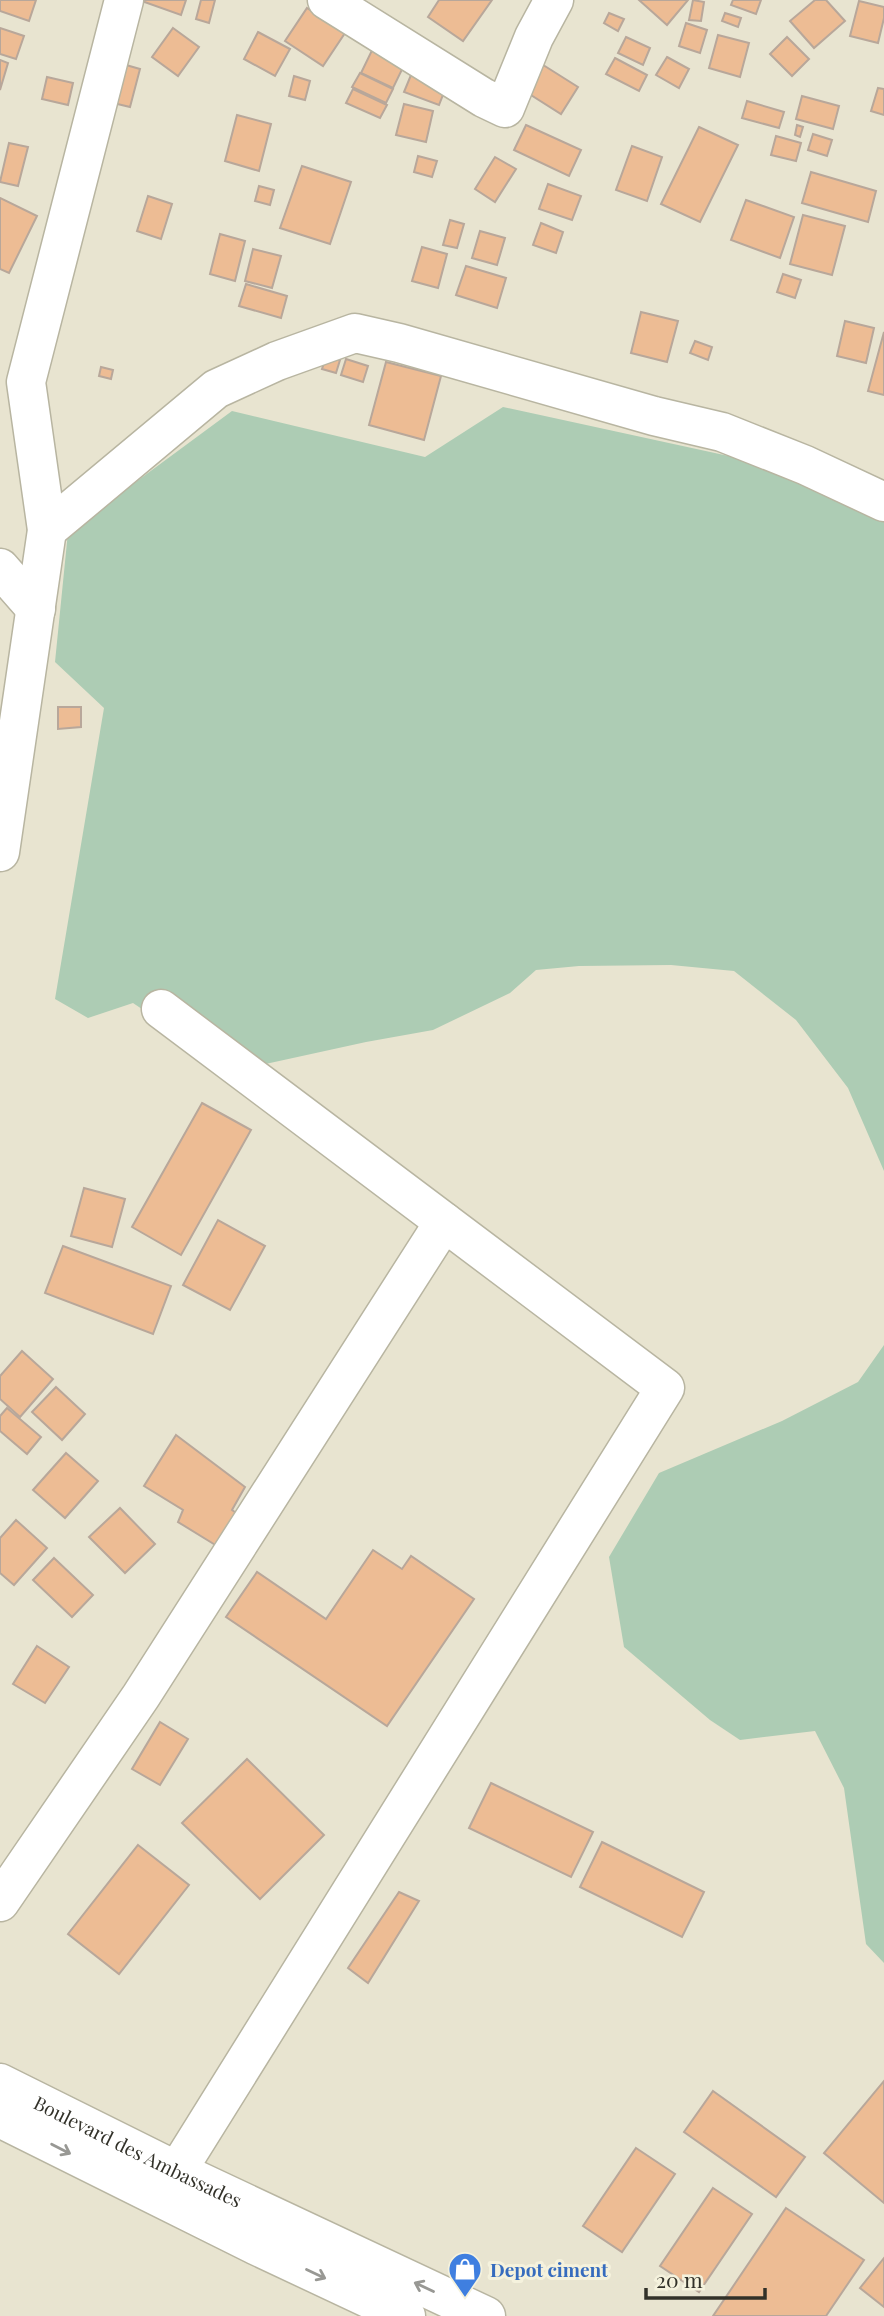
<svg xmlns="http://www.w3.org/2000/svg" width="884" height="2316" viewBox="0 0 884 2316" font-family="'Playfair Display',serif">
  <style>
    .green { fill: #adccb4 }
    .building { fill: #edbc94; stroke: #b8a79a; stroke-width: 2 }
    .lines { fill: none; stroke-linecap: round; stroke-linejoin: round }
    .minor-casing { stroke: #b8b5a1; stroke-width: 41 }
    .secondary-casing { stroke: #b8b5a1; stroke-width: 41 }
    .minor { stroke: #fff; stroke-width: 38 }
    .secondary { stroke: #fff; stroke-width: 38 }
    .oneway { stroke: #989894 }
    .labels { text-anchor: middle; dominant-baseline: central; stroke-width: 6; stroke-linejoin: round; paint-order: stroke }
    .street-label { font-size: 19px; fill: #323129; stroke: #f5f2dd }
    .shop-label { font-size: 19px; font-weight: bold; fill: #366cbe; stroke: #f5f2dd; text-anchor: start }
  </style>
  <rect width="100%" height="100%" fill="#e8e4d0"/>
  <g class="green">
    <path d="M 503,407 L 747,460 L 884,518 L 884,1171 L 848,1088 L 796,1020 L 734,971 L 671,965 L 579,966 L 536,970 L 510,993 L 433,1030 L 366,1042 L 234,1071 L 133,1003 L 88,1018 L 55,999 L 104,708 L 55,662 L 68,532 L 232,411 L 425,457 Z"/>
    <path d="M 884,1345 L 884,1963 L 866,1944 L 844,1788 L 815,1731 L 740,1740 L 710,1720 L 624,1647 L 609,1557 L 659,1473 L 782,1421 L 858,1382 Z"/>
  </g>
  <g class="building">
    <path d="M 0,0 L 36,0 L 29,21 L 0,11 Z"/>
    <path d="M 139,0 L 186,0 L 181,15 Z"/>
    <path d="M 201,0 L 215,0 L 209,23 L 196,19 Z"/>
    <path d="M 439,0 L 492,0 L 463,41 L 428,17 Z"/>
    <path d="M 639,0 L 688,0 L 667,25 Z"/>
    <path d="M 693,0 L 704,2 L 701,21 L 689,20 Z"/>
    <path d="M 733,0 L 761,0 L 756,14 L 731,5 Z"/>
    <path d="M 815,0 L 826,0 L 845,21 L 814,48 L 790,21 Z"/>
    <path d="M 859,1 L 884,7 L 884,18 L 878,43 L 850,36 Z"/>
    <path d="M 307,8 L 345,33 L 323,66 L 285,41 Z"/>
    <path d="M 609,13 L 624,19 L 618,31 L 604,23 Z"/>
    <path d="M 725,13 L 741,18 L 738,27 L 722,21 Z"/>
    <path d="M 686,23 L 707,30 L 700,53 L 679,46 Z"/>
    <path d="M 0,28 L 24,36 L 16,59 L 0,54 Z"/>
    <path d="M 173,28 L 199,47 L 178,76 L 152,57 Z"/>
    <path d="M 258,32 L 290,49 L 275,76 L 244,59 Z"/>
    <path d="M 718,35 L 749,43 L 740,77 L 709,68 Z"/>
    <path d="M 626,37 L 650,48 L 643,65 L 618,53 Z"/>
    <path d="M 787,37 L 809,59 L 792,76 L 770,54 Z"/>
    <path d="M 377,40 L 409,55 L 393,88 L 361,73 Z"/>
    <path d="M 667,57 L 689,69 L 679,88 L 656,75 Z"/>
    <path d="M 615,58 L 647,75 L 639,91 L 606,74 Z"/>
    <path d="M 0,60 L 8,63 L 0,90 Z"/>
    <path d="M 119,63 L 140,69 L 130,107 L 109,102 Z"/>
    <path d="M 540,63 L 578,87 L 561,114 L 523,90 Z"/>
    <path d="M 360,73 L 393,89 L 386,103 L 352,87 Z"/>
    <path d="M 411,75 L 446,87 L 439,105 L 404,92 Z"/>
    <path d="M 294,76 L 310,81 L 305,100 L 289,96 Z"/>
    <path d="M 47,77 L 73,83 L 68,105 L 42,99 Z"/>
    <path d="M 878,88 L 884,89 L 884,115 L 871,111 Z"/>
    <path d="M 353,89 L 387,105 L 380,118 L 346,103 Z"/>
    <path d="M 802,96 L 839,106 L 833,129 L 796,119 Z"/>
    <path d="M 747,101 L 784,112 L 779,128 L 742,118 Z"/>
    <path d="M 404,104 L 433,111 L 426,142 L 396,135 Z"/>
    <path d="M 237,115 L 271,124 L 259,171 L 225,161 Z"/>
    <path d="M 526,125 L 581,150 L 569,176 L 514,150 Z"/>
    <path d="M 797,125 L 803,127 L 800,137 L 795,135 Z"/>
    <path d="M 699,127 L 738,145 L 700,222 L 661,204 Z"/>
    <path d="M 813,134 L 832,140 L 827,156 L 808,150 Z"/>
    <path d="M 776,136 L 801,143 L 796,161 L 771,155 Z"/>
    <path d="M 9,143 L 28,147 L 18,186 L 0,182 Z"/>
    <path d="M 632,146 L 662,157 L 647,201 L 616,190 Z"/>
    <path d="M 418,156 L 437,161 L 432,177 L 414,172 Z"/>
    <path d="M 495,157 L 516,169 L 495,202 L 475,189 Z"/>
    <path d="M 302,166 L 351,182 L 330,244 L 280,228 Z"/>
    <path d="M 811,172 L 876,191 L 868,222 L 802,203 Z"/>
    <path d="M 548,184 L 581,196 L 572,220 L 539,209 Z"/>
    <path d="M 259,186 L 274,190 L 270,205 L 255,201 Z"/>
    <path d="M 148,196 L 172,204 L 161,239 L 137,231 Z"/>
    <path d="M 0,198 L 37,216 L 9,273 L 0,269 Z"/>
    <path d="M 746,200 L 794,217 L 780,258 L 731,240 Z"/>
    <path d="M 803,215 L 845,226 L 832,275 L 790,264 Z"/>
    <path d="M 450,220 L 464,224 L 457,248 L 443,245 Z"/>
    <path d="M 541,223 L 563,232 L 556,253 L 533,245 Z"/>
    <path d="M 480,231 L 505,238 L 497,265 L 472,258 Z"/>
    <path d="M 220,234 L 245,241 L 235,281 L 210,274 Z"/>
    <path d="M 422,247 L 447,254 L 438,288 L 412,281 Z"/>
    <path d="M 253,249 L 281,256 L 272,288 L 245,281 Z"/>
    <path d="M 466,266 L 506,278 L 497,308 L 456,295 Z"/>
    <path d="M 783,274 L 801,280 L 795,298 L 777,292 Z"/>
    <path d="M 246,284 L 287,296 L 281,318 L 239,306 Z"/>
    <path d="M 641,312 L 678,321 L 667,362 L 631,353 Z"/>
    <path d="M 845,321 L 874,328 L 866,363 L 837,356 Z"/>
    <path d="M 884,332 L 884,395 L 868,391 Z"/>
    <path d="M 695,341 L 712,347 L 708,360 L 690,353 Z"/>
    <path d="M 326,357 L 340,360 L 336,373 L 322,369 Z"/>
    <path d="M 346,359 L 368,366 L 363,382 L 341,375 Z"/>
    <path d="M 386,362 L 441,376 L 424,440 L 369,425 Z"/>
    <path d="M 101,367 L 113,370 L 111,379 L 99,376 Z"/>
    <path d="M 58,707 L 81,707 L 81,727 L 58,729 Z"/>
    <path d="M 202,1103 L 251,1130 L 181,1255 L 132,1227 Z"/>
    <path d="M 84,1188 L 125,1199 L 112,1247 L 71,1236 Z"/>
    <path d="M 218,1220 L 265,1246 L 230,1310 L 183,1285 Z"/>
    <path d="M 63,1246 L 171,1286 L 153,1334 L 45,1293 Z"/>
    <path d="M 22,1351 L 53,1379 L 20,1417 L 0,1399 L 0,1376 Z"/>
    <path d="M 56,1387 L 85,1414 L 62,1440 L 32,1412 Z"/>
    <path d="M 7,1408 L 41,1437 L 27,1454 L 0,1431 L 0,1416 Z"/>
    <path d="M 176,1435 L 245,1487 L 232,1510 L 239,1515 L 217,1546 L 178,1522 L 183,1510 L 144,1486 Z"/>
    <path d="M 66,1453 L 98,1481 L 65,1518 L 33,1490 Z"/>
    <path d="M 120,1508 L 155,1544 L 125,1573 L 89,1537 Z"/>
    <path d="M 16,1520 L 47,1548 L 14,1585 L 0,1573 L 0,1538 Z"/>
    <path d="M 373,1550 L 402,1569 L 411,1556 L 474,1599 L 387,1726 L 226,1617 L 257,1572 L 326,1619 Z"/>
    <path d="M 54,1558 L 93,1595 L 72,1617 L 33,1580 Z"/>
    <path d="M 37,1646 L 69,1667 L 45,1703 L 13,1684 Z"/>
    <path d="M 160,1722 L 188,1739 L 160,1785 L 132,1769 Z"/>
    <path d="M 247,1759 L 324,1835 L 260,1899 L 182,1823 Z"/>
    <path d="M 491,1783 L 593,1832 L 571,1877 L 469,1828 Z"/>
    <path d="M 602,1842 L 704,1892 L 682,1937 L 580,1887 Z"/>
    <path d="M 138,1845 L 189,1885 L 119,1974 L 68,1934 Z"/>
    <path d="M 399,1892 L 419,1901 L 368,1983 L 348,1968 Z"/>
    <path d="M 884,2081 L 884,2203 L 824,2153 Z"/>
    <path d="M 713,2091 L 805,2157 L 776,2197 L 684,2132 Z"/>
    <path d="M 636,2148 L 675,2174 L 622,2252 L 583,2226 Z"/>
    <path d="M 713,2188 L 752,2214 L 699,2292 L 660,2266 Z"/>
    <path d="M 786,2208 L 864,2260 L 826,2316 L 713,2316 Z"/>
    <path d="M 884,2258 L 884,2307 L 860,2288 Z"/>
  </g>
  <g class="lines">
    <defs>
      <g id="minor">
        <path d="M 327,0 L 484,98 L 505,108 L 534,37 L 554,0"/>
        <path d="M 47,530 L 216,389 L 277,361 L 355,333 L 399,343 L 654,416 L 722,432 L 805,465 L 884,502"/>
        <path d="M 0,568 L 36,609"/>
        <path d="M 0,852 L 47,530 L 26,382 L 124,0"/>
        <path d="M 161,1009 L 665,1388 L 177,2171"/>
        <path d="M 0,1902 L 141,1696 L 444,1222"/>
      </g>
      <g id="secondary">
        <path id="s1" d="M 0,2083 L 177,2171 L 486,2316"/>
        <path d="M 0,2118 L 255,2245 L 406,2316"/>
      </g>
    </defs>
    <use href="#minor" class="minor-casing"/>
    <use href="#secondary" class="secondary-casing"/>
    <use href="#minor" class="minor"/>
    <use href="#secondary" class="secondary"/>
  </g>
  <defs><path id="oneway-shaft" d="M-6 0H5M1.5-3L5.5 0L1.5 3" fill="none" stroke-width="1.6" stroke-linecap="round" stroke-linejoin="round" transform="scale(1.75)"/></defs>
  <g class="oneway">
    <use href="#oneway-shaft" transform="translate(61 2149) rotate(27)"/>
    <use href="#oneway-shaft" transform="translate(316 2274) rotate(25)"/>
    <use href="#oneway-shaft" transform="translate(424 2287) rotate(-155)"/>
  </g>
  <defs>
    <symbol id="shop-pin" viewBox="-11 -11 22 30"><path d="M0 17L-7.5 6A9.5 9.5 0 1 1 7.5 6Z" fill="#3f7fe0" stroke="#f5f2dd"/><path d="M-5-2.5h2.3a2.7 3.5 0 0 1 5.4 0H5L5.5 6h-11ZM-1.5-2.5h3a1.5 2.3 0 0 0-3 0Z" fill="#fff"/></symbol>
  </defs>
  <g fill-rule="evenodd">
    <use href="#shop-pin" x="446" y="2250" width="38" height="52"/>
  </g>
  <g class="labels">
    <g class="street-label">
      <text stroke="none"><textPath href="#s1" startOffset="154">Boulevard des Ambassades</textPath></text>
    </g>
    <g class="shop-label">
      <text x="490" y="2269">Depot ciment</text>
    </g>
  </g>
  <path d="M646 2288v10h119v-10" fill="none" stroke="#323129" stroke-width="3.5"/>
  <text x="656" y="2288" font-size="21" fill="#323129" stroke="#f5f2dd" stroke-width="5" paint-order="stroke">20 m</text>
</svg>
